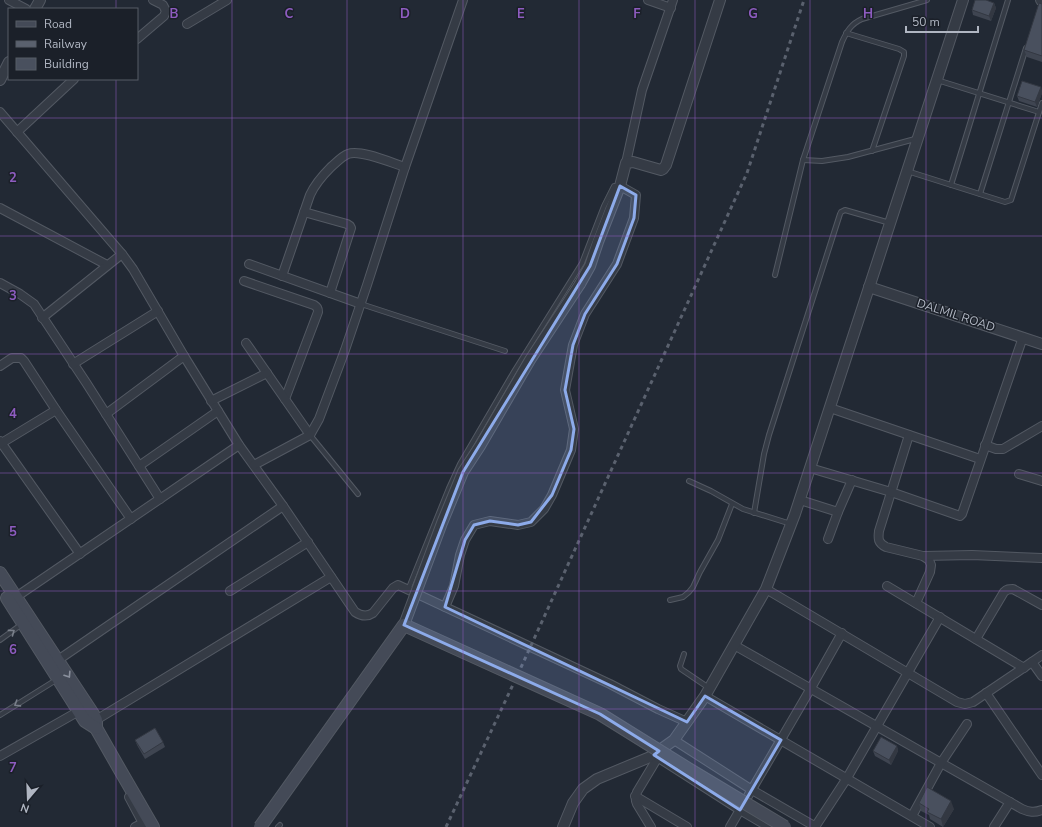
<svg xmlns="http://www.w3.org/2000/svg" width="1042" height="827" viewBox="0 0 1042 827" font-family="'Nunito Sans',sans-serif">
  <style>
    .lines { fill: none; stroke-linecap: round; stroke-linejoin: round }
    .service-casing { stroke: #535963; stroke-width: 6 }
    .minor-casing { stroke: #535963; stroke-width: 10 }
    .tertiary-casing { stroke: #535963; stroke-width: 12 }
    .secondary-casing { stroke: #535963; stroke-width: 14 }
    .service { stroke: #353b45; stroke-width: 4 }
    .minor { stroke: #353b45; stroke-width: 8 }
    .tertiary { stroke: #353b45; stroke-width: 10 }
    .secondary { stroke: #444a57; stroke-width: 12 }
    .rail { stroke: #5a616e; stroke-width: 3; stroke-dasharray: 4 4; stroke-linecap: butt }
    .tertiary-bridge-casing { stroke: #535963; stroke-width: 12; stroke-linecap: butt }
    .secondary-bridge-casing { stroke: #535963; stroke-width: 14; stroke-linecap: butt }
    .tertiary-bridge { stroke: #353b45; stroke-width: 10 }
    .secondary-bridge { stroke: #444a57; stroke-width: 12 }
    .wall { fill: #3f4551 }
    .shaded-wall { fill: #333842 }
    .building { fill: #49505e; stroke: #333842 }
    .oneway { stroke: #797f8a }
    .oneway2 { stroke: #8a909d }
    .marked { fill: #8dabea; fill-opacity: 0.2; stroke: #8dabea; stroke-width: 3; stroke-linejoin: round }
    .grid { fill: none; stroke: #8e5cc0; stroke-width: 1; stroke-opacity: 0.55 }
    .labels { text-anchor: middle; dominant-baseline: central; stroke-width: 3; stroke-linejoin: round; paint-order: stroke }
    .street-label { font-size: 12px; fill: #b0b6c2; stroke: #1b2029 }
    .grid-label { font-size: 13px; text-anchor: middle; font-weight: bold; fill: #8e5cc0; stroke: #1b2029; stroke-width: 3; stroke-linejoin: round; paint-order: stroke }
  </style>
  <rect width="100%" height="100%" fill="#222934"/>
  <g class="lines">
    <defs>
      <g id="service">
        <path d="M 846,33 L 899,49 L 904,52 L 904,56 L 872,151"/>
        <path d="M 937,80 L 1039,112"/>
        <path d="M 803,160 L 822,161 L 848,157 L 915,139"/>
        <path d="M 907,171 L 1005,202 L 1011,200 L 1042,103"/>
        <path d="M 951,185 L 1008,0"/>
        <path d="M 980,194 L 1026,48"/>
        <path d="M 775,275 L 803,160 L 842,42 C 847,31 851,24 862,19 L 927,0"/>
        <path d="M 361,304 L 505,351"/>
        <path d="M 310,435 L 358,494"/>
        <path d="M 689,481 L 711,491 L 743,509 L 791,524"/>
        <path d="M 754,513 L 764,454 L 769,435 L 840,214 L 841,212 L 845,210 L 890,223"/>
        <path d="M 408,590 L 449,488 L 460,464 L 515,370 L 582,263 L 604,206 L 614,186 L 620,186"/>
        <path d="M 670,600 L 683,597 L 689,592 L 693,587 L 700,572 L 718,540 L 732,504"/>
        <path d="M 0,640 L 22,624"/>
        <path d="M 684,654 L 680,666 L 681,669 L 709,688"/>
        <path d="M 0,715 L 56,680"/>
        <path d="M 278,827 L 280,825"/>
      </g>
      <g id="minor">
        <path d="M 9,0 L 26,9"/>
        <path d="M 648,0 L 671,8"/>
        <path d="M 187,24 L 227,0"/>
        <path d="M 137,39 L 164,16 L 166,11 L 163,5 L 153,0"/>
        <path d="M 0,112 L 122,254 L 133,269 L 184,356 L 239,445 L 283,506 L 355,612 C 361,616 367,617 373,613 L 393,588 L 398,585 L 610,684 L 658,709 L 687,722"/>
        <path d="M 17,132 L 74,79"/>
        <path d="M 626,163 L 642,90 L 673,0"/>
        <path d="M 0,208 L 107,265"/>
        <path d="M 304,212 L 347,224 L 350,226 L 351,228 L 330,293"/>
        <path d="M 249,264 L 361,304"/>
        <path d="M 282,276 L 310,195 C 315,184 322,176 331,167 C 336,163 342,156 348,154 C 360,149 392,163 405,167"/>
        <path d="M 244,281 L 314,305 C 317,307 318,308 318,312 L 285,399"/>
        <path d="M 0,283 L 20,294 L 34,304 L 87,384 L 160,499"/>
        <path d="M 42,318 L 122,254"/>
        <path d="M 246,343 L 310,435"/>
        <path d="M 73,364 L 158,311"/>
        <path d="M 0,366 L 12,358 L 21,358 L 24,361 L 56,410 L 131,519"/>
        <path d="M 211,401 L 267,373"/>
        <path d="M 830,408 L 980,459"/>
        <path d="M 106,414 L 184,356"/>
        <path d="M 909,435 L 879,531 C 878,539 878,543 886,547 L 923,556 L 929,560 L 931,565 L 930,572 L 916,603"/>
        <path d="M 0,441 L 80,554"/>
        <path d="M 0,444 L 56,410"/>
        <path d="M 985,445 L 996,449 L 1003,449 L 1042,426"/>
        <path d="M 254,465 L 310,435 L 319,419 L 345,350 L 367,285 L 405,167 L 463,0"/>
        <path d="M 139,466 L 218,411"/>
        <path d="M 810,468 L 891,492 L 960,516 L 962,514 L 1023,337"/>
        <path d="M 1019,474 L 1042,481"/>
        <path d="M 800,500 L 838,512"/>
        <path d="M 828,539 L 838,512 L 852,480"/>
        <path d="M 923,556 L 972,555 L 1042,558"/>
        <path d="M 887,586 L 1024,668"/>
        <path d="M 766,589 L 957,702 L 965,704 L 973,702 L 1032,662 L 1042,655"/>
        <path d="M 230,591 L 308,542"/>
        <path d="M 16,597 L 239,445"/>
        <path d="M 445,607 L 454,586 L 460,555 L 465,540 L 474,525 L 490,521 L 518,525 L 531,522 L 544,509 L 552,495 L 571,450 L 574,429 L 565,390 L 573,345 L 585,314 L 617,264 L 634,218 L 636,195 L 620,186"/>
        <path d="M 976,639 L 1004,592 C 1007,589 1009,589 1013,589 L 1042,605"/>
        <path d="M 734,645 L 1022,809 C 1029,812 1034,813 1042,810"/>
        <path d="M 58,660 L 283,506"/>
        <path d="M 1032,662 L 1042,676"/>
        <path d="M 986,693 L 1042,775"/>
        <path d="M 705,696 L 930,827"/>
        <path d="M 96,720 L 331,577"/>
        <path d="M 674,740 L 752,790 L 816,827"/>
        <path d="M 654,755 L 740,810 L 769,827"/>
        <path d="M 0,756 L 79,711"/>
        <path d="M 635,796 L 687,827"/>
        <path d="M 129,797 L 145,827"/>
        <path d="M 912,816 L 941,763 L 967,724"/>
        <path d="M 135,827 L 143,823"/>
        <path d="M 651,827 L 637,804 C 635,800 635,797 637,792 L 658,757"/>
        <path d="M 730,827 L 811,688 L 842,633"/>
        <path d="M 815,827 L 847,778 L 940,617"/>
        <path d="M 994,827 L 1010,802"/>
      </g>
      <g id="tertiary">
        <path d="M 1041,0 L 1042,0"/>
        <path d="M 35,9 L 40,0"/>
        <path d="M 0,80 L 9,62"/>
        <path d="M 580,284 L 590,266 L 598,242 L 620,186 L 626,163 L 633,162 L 661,170 L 663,169 L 666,165 L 720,0"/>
        <path d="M 869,287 L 1042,344"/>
        <path d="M 563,827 L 573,803 L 583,789 L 597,779 L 650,757 L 674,740 L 705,696 L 766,589 L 795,514 L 963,0"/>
      </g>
      <g id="secondary">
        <path d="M 0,573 L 93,714 L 96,720 L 96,728 L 120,770 L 153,827"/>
        <path d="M 7,598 L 85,721 L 96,728"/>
      </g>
    </defs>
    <use href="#service" class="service-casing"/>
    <use href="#minor" class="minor-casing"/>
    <use href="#tertiary" class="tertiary-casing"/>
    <use href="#secondary" class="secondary-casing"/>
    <use href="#service" class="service"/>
    <use href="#minor" class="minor"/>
    <use href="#tertiary" class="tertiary"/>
    <use href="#secondary" class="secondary"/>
    <path class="rail" d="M 446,827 L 518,674 L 747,173 L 804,0"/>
    <defs>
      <path id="tertiary-bridge" d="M 404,625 L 442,523 L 463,472 L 480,446 L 530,360 L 580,284"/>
      <path id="secondary-bridge" d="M 260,827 L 404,625 L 600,714 L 690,770 L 785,827"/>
    </defs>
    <use href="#tertiary-bridge" class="tertiary-bridge-casing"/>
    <use href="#secondary-bridge" class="secondary-bridge-casing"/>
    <use href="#tertiary-bridge" class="tertiary-bridge"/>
    <use href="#secondary-bridge" class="secondary-bridge"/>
  </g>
  <g class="wall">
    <path d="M 994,3 L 996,8 L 991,21 L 973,15 L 972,10 Z"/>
    <path d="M 1042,4 L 1042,62 L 1027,57 L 1024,50 Z"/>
    <path d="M 1041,87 L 1042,93 L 1037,107 L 1019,101 L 1017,96 Z"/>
    <path d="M 135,740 L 163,742 L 165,747 L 145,759 L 137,745 Z"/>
    <path d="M 897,746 L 898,751 L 891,765 L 875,756 L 873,751 Z"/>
    <path d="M 919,803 L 954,809 L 943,827 L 930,819 L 929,815 L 921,811 Z"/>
  </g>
  <g class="shaded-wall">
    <path d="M 994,3 L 996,8 L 991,21 L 989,16 Z"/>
    <path d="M 1041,87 L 1042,93 L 1037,107 L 1035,102 Z"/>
    <path d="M 897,746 L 898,751 L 891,765 L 889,760 Z"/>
    <path d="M 951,801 L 954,809 L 943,827 L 941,819 Z"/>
  </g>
  <g class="building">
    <path d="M 975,0 L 986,0 L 994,3 L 989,16 L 972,10 Z"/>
    <path d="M 1039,3 L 1042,4 L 1042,56 L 1024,50 Z"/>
    <path d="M 1022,81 L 1041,87 L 1035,102 L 1017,96 Z"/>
    <path d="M 155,728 L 163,742 L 144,754 L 135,740 Z"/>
    <path d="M 881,737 L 897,746 L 889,760 L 873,751 Z"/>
    <path d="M 927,787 L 951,801 L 941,819 L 927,812 L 929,809 L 919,803 Z"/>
  </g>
  <defs><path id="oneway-chevron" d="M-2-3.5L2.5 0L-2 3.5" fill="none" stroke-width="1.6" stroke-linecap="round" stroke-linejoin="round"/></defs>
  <g class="oneway">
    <use href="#oneway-chevron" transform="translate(12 632) rotate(-36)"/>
    <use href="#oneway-chevron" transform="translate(17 704) rotate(148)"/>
  </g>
  <use class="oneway2" href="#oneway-chevron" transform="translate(68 675) rotate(57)"/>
  <path class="marked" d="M 620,186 L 636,195 L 634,218 L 617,264 L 585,314 L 573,345 L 565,390 L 574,429 L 571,450 L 552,495 L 531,522 L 518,525 L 490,521 L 474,525 L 465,540 L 445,607 L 687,722 L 705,696 L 781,740 L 740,810 L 654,755 L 659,751 L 600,714 L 404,625 L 463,472 L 590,266 Z"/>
  <path class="grid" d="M 116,0 L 116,9M 232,0 L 232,827M 347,0 L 347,827M 463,0 L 463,827M 579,0 L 579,827M 695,0 L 695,827M 810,0 L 810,827M 926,0 L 926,827M 116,79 L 116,827M 0,118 L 1042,118M 0,236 L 1042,236M 0,354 L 1042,354M 0,473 L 1042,473M 0,591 L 1042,591M 0,709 L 1042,709"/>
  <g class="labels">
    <g class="street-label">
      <text transform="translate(956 315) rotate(18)">DALMIL ROAD</text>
    </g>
  </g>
  <g class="grid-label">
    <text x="174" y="18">B</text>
    <text x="289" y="18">C</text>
    <text x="405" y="18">D</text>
    <text x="521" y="18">E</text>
    <text x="637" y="18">F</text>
    <text x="753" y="18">G</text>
    <text x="868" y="18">H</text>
    <text x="13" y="182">2</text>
    <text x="13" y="300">3</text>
    <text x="13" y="418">4</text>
    <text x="13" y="536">5</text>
    <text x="13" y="654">6</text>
    <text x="13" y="772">7</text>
  </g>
  <rect x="8" y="8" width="130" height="72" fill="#1b2029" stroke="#575c66"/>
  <rect x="16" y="21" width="20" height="6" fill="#444a57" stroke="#575c66"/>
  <text x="44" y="28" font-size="12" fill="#b0b6c2">Road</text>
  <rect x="16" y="41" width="20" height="6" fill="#5a616e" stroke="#575c66"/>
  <text x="44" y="48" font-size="12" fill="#b0b6c2">Railway</text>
  <rect x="16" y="58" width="20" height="12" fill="#49505e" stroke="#575c66"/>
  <text x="44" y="68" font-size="12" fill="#b0b6c2">Building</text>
  <g transform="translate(28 799) rotate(199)" stroke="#1b2029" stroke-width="3" paint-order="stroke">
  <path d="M0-3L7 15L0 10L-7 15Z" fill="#b0b6c2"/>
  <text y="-6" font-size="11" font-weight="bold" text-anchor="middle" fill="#b0b6c2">N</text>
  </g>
  <path d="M906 26v6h72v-6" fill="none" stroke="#b0b6c2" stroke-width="2"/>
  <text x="912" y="26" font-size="12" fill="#b0b6c2" stroke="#1b2029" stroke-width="3" paint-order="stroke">50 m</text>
</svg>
